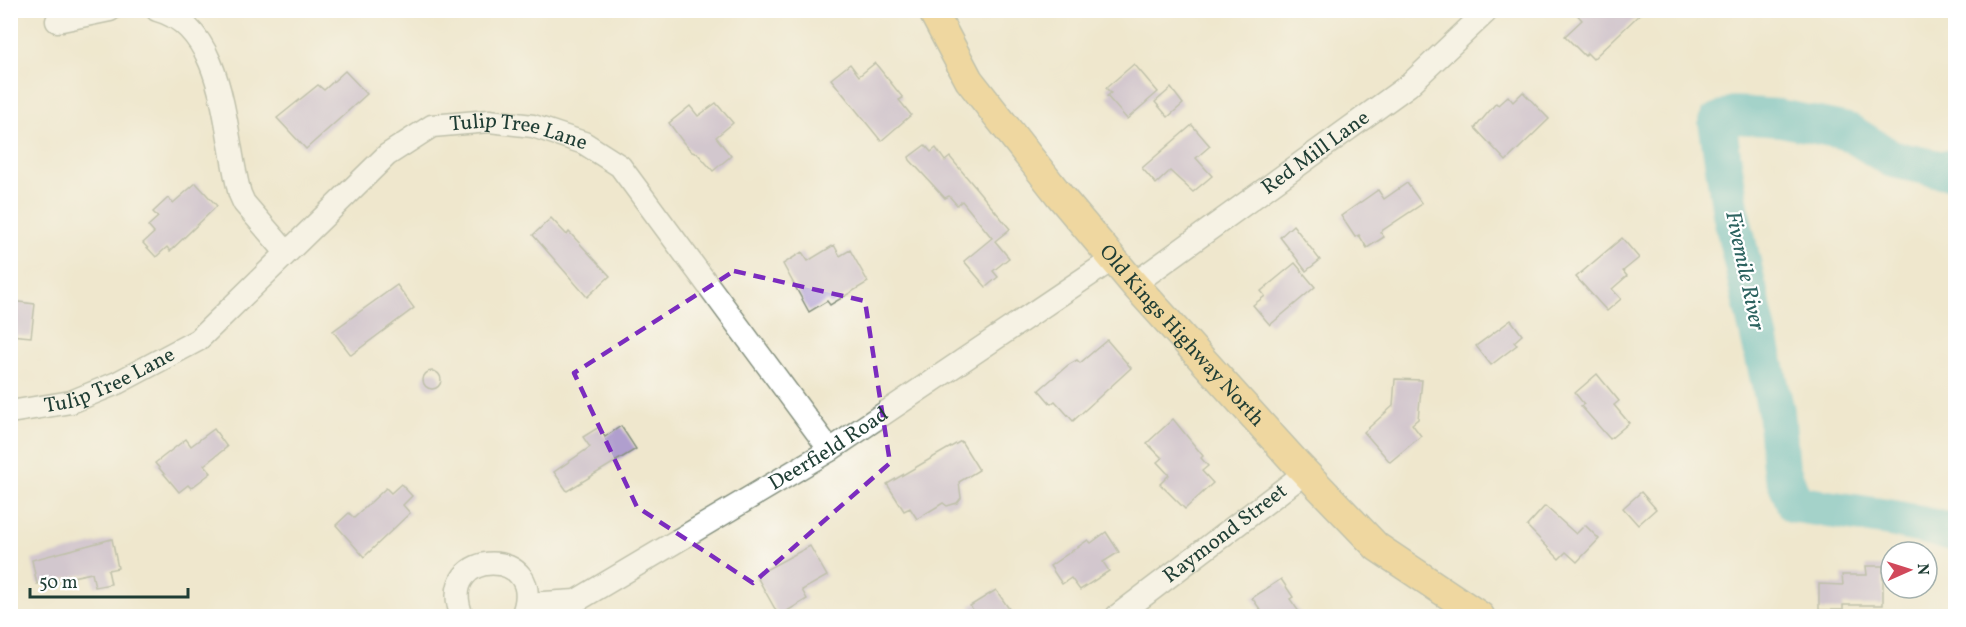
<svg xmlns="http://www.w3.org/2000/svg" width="1966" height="627" viewBox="0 0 1966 627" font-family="Vollkorn,serif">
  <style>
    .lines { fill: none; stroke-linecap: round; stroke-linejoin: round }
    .river { stroke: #4ab8c4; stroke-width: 38 }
    .building { fill: #b09fce }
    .minor-casing { stroke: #879280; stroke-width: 25 }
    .major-casing { stroke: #879280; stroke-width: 31 }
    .minor { stroke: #fff; stroke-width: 22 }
    .major { stroke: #efc469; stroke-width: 28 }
    .marked { fill: none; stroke: #7b2cbf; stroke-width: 4.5; stroke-dasharray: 12 8; stroke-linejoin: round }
    .labels { text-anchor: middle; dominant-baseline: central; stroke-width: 4.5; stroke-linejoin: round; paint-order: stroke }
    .street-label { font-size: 21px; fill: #1f3d34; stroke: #fff }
    .water-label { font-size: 22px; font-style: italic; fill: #2c625f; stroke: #fff }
  </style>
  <rect width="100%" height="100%" fill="#fff"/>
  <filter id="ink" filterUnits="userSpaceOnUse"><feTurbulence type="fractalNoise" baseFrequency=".0167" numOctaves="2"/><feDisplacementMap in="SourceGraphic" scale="12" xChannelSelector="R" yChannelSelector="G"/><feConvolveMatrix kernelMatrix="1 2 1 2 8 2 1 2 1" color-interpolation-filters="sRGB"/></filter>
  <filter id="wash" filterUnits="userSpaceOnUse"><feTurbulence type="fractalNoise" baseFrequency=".008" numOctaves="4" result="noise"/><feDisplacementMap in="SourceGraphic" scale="24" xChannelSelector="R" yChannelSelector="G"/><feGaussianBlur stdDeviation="1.35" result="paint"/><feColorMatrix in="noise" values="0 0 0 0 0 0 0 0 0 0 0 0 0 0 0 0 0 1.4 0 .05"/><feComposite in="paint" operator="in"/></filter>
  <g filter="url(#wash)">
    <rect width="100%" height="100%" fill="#efe7cd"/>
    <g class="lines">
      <path class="river" d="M 1956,167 L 1944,170 L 1892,159 L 1849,132 L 1780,118 L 1734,115 L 1717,122 L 1731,213 L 1776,411 L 1781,468 L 1795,504 L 1895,519 L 1956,533"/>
    </g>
    <g id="blocks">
      <g class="building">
        <path d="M 1573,10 L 1644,10 L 1593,59 L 1587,53 L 1585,56 L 1565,36 L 1582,20 Z"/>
        <path d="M 875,63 L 903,98 L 899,100 L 911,115 L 881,141 L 831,79 L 850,64 L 859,76 Z"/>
        <path d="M 1134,64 L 1158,92 L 1127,119 L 1107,96 L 1111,93 L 1106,88 Z"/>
        <path d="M 345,71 L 367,94 L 306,149 L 277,118 L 318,85 L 324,90 Z"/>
        <path d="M 1171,88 L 1183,104 L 1168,117 L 1155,102 Z"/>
        <path d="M 1523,92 L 1549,119 L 1506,161 L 1475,128 L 1496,103 L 1498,105 L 1508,96 L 1513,102 Z"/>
        <path d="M 716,103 L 733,123 L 716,137 L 731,156 L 713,171 L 697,153 L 692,152 L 683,142 L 669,123 L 690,106 L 698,116 Z"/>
        <path d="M 1192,125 L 1210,146 L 1196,158 L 1212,176 L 1193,192 L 1170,171 L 1156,184 L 1142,168 Z"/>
        <path d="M 925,145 L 931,152 L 936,148 L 945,161 L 950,157 L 1010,229 L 995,241 L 1009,258 L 993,271 L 998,277 L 986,287 L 964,261 L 992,238 L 962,201 L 957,205 L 949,196 L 945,198 L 910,160 L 909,157 Z"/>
        <path d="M 196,183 L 217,206 L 170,251 L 167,247 L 156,257 L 143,243 L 154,233 L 148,226 L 158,217 L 153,212 L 168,198 L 173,203 Z"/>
        <path d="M 1407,183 L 1422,204 L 1380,232 L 1384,237 L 1367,248 L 1359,235 L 1355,237 L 1341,216 L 1378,190 L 1384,199 Z"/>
        <path d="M 551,218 L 567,235 L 569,232 L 610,276 L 587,297 L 533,235 Z"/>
        <path d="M 1293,225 L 1320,260 L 1306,271 L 1280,237 Z"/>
        <path d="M 1622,238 L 1639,258 L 1623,271 L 1627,276 L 1612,289 L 1621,299 L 1607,311 L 1576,277 Z"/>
        <path d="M 834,245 L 840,256 L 850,250 L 868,282 L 830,305 L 827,301 L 809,312 L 783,264 L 802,252 L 808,261 Z"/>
        <path d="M 1295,263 L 1315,287 L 1270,325 L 1253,305 L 1265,296 L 1261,291 Z"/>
        <path d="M 397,285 L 414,308 L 351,355 L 333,331 Z"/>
        <path d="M 10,301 L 35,304 L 31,337 L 10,335 Z"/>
        <path d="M 1511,320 L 1522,335 L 1514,342 L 1517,345 L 1491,365 L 1476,346 Z"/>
        <path d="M 1107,340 L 1131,368 L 1073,421 L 1055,401 L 1051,404 L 1039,390 L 1068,365 L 1077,360 L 1080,363 Z"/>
        <circle cx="432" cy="380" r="9"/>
        <path d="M 1597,374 L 1619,401 L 1614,405 L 1629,423 L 1610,439 L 1581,406 L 1584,404 L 1575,393 Z"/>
        <path d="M 1395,379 L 1422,380 L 1418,419 L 1412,424 L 1421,436 L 1390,462 L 1364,432 L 1393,406 Z"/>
        <path d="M 1173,419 L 1203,456 L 1201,458 L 1208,466 L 1202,471 L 1213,483 L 1185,509 L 1160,484 L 1169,475 L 1157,462 L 1162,458 L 1147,443 Z"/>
        <path d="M 621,426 L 636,449 L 567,491 L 554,472 L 590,447 L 583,437 L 599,427 L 605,437 Z"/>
        <path d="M 214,429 L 227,447 L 204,465 L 211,473 L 191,488 L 188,485 L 179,492 L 155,463 L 186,439 L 191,446 Z"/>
        <path d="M 961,441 L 979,470 L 959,482 L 961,498 L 957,503 L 947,506 L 943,503 L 917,519 L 910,508 L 904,511 L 887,484 Z"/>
        <path d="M 401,484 L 412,496 L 403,505 L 410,513 L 364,557 L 336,525 L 349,513 L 354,518 L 386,488 L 391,493 Z"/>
        <path d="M 1641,492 L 1656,509 L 1638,525 L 1623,508 Z"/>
        <path d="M 1545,506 L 1576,534 L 1585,525 L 1599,539 L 1577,562 L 1566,552 L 1559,559 L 1527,526 Z"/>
        <path d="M 1106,532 L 1119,552 L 1103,562 L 1109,571 L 1080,590 L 1071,578 L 1062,584 L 1050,566 L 1088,540 L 1091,543 Z"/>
        <path d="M 112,539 L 118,568 L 108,570 L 111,584 L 95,587 L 92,573 L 37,584 L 32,560 Z"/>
        <path d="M 810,546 L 827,576 L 802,590 L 807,599 L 779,616 L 756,575 Z"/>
        <path d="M 1866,566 L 1883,566 L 1883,605 L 1843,605 L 1843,610 L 1819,610 L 1819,584 L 1843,585 L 1842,575 L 1867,575 Z"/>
        <path d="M 1281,579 L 1293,597 L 1290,599 L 1302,616 L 1265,616 L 1252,598 Z"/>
        <path d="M 996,590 L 1014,616 L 978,616 L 970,606 Z"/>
      </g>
    </g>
  </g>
  <g filter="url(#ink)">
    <use href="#blocks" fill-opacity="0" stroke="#879280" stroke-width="1.5"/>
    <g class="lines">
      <defs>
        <g id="minor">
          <path d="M 157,10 C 227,28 224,139 240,194 L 244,203 L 286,252"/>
          <path d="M 57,21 L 110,10"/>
          <path id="s1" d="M 1134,284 L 1409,85 L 1488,10"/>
          <path id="s2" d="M 10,412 L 71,402 L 117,383 L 198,340 L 387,155 L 432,126 L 489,121 L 533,126 L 584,143 L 620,166 L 830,450"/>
          <path id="s3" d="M 527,604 L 576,601 L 830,450 L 1113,259"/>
          <path d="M 462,616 C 434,546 551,546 522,616"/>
          <path id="s4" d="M 1117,616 L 1305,473"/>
        </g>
        <g id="major">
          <path id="s5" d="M 932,10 L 969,80 L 1060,196 L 1134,284 L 1296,463 L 1377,547 L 1480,616"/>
        </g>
      </defs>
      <use href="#minor" class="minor-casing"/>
      <use href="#major" class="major-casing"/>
      <use href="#minor" class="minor"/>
      <use href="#major" class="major"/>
    </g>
  </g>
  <path d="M0 0H1966V627H0ZM 734,271 L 865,301 L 890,463 L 753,583 L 637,507 L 574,373 Z" fill="#efe7cd" fill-opacity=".55" fill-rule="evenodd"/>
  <path class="marked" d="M 734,271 L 865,301 L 890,463 L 753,583 L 637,507 L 574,373 Z"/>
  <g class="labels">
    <g class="street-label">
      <text stroke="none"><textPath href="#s2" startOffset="609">Tulip Tree Lane</textPath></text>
      <text stroke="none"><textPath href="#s1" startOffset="224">Red Mill Lane</textPath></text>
      <text stroke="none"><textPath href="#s5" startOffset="412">Old Kings Highway North</textPath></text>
      <text stroke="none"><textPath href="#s2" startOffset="105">Tulip Tree Lane</textPath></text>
      <text stroke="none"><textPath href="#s3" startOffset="344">Deerfield Road</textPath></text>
      <text stroke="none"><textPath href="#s4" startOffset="136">Raymond Street</textPath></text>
    </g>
    <g class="water-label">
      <text transform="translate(1744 271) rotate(78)">Fivemile River</text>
    </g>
  </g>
  <rect width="1966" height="627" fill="none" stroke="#fff" stroke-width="36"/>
  <g transform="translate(1909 570) rotate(87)"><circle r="28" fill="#ffffff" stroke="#a5b1ae" stroke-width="1.5"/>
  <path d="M0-4.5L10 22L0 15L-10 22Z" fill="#d1495b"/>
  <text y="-9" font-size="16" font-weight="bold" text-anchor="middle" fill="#1f3d34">N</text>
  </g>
  <path d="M30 588v9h158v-9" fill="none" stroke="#1f3d34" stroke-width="3"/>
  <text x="39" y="588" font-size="18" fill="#1f3d34" stroke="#ffffff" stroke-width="4.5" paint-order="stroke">50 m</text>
</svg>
